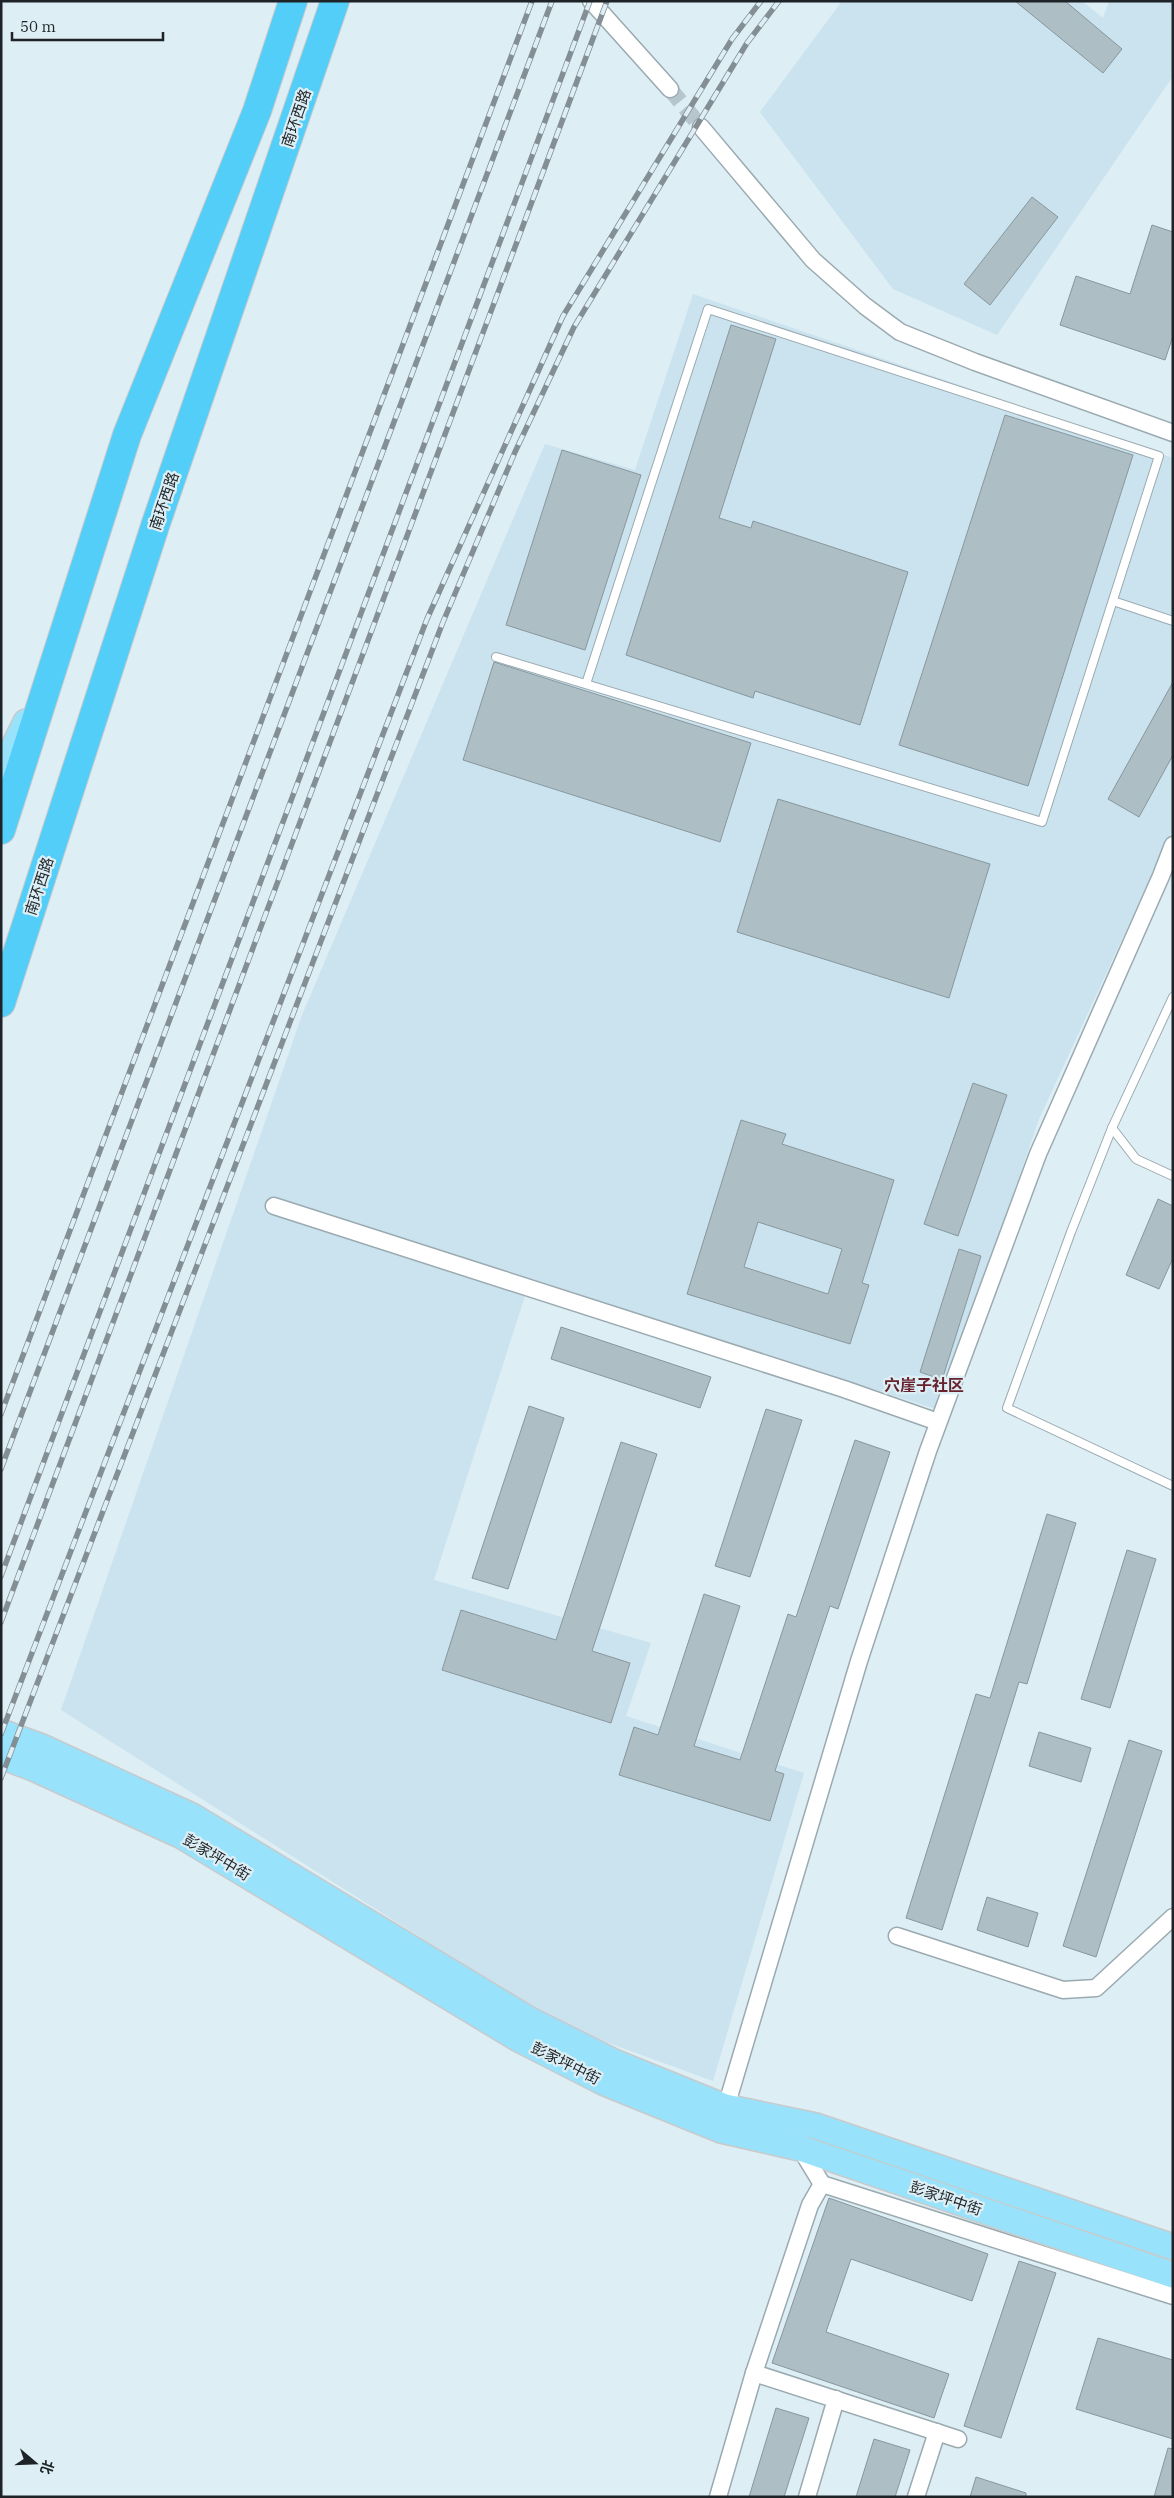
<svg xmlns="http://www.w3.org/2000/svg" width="1174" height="2498" viewBox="0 0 1174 2498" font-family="'IBM Plex Serif','Noto Sans SC',serif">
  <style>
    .built { fill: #cae3ee }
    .building { fill: #aebec5; stroke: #88979e; fill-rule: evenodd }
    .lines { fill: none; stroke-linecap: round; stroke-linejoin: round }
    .street-tunnel { stroke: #b7c5cc; stroke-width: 16; stroke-dasharray: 16 8; stroke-linecap: butt }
    .lane-casing { stroke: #9aaab0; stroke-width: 10 }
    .street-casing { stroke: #9aaab0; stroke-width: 19 }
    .primary-casing { stroke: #c9cacb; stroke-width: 28 }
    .highway-casing { stroke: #c9cacb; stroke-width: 30 }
    .lane { stroke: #fff; stroke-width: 8 }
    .street { stroke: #fff; stroke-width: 16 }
    .primary { stroke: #98e2fb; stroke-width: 25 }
    .highway { stroke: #53cef8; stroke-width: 28 }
    .rail-casing { stroke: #838f94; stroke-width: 5.5 }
    .rail { stroke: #ddeef5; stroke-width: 4; stroke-dasharray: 11; stroke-linecap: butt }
    .labels { text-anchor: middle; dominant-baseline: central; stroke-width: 4.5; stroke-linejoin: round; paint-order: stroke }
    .street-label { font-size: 15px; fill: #1d2326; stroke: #ddeef5 }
    .neighbourhood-label { font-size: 16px; font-weight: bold; fill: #67222d; stroke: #ddeef5 }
  </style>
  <rect width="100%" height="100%" fill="#ddeef5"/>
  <g class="built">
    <path d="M 842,1 L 1082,1 L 1103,18 L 1109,1 L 1173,1 L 1173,74 L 1169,72 L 1173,76 L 997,335 L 893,289 L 760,112 Z"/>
    <path d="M 693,294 L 1173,458 L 1173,829 L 1039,1119 L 939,1410 L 530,1280 L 434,1580 L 651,1643 L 626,1716 L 804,1773 L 713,2081 L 559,2025 L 61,1710 L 302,1015 L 545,444 L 635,470 Z"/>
  </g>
  <g class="building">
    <path d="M 1015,1 L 1065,1 L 1122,49 L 1103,73 Z"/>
    <path d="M 1032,197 L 1058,217 L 990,305 L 964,284 Z"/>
    <path d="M 1152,225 L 1173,232 L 1173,336 L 1165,360 L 1060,325 L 1076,276 L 1130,294 Z"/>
    <path d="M 731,325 L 776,339 L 719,518 L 751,528 L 753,521 L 908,572 L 860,725 L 755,691 L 753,698 L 626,655 Z"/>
    <path d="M 1005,415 L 1133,455 L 1028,786 L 899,745 Z"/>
    <path d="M 562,450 L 641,475 L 585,650 L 506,625 Z"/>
    <path d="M 494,662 L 751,743 L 720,842 L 463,760 Z"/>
    <path d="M 1173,682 L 1173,755 L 1139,817 L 1108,799 Z"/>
    <path d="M 778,799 L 990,864 L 949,998 L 737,932 Z"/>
    <path d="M 973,1083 L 1007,1095 L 958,1236 L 924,1224 Z"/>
    <path d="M 741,1120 L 786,1134 L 782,1144 L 894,1180 L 862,1283 L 869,1285 L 850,1344 L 687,1294 ZM 758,1222 L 842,1249 L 828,1294 L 744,1267 Z"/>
    <path d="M 1158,1199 L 1173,1206 L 1173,1258 L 1159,1289 L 1126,1275 Z"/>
    <path d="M 959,1249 L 981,1256 L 942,1380 L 920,1372 Z"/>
    <path d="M 561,1327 L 711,1377 L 700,1408 L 551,1359 Z"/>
    <path d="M 529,1406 L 564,1418 L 508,1589 L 472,1578 Z"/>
    <path d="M 766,1409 L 802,1420 L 750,1577 L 715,1566 Z"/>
    <path d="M 855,1440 L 890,1452 L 838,1609 L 830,1606 L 775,1771 L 784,1774 L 770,1821 L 619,1775 L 634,1727 L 658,1735 L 704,1594 L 740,1606 L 694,1746 L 740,1760 L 788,1614 L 796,1617 Z"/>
    <path d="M 621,1442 L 657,1454 L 592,1651 L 630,1663 L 611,1723 L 442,1670 L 461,1610 L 556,1640 Z"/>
    <path d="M 1047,1514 L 1076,1523 L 1027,1684 L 1019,1682 L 942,1930 L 906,1918 L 976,1694 L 990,1698 Z"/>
    <path d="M 1127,1550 L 1156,1559 L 1110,1708 L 1081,1699 Z"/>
    <path d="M 1039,1732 L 1091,1748 L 1081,1782 L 1029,1766 Z"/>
    <path d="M 1129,1740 L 1162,1751 L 1096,1957 L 1063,1946 Z"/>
    <path d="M 987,1897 L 1038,1913 L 1028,1947 L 977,1930 Z"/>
    <path d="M 829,2198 L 988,2254 L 972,2301 L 851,2259 L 826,2332 L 949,2374 L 934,2418 L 772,2363 Z"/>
    <path d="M 1019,2261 L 1056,2273 L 1001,2438 L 964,2426 Z"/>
    <path d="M 1098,2338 L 1173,2360 L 1173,2439 L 1076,2409 Z"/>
    <path d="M 776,2408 L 809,2418 L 784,2497 L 749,2497 Z"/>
    <path d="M 874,2439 L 910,2450 L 895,2497 L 856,2497 Z"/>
    <path d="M 1168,2448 L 1173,2449 L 1173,2497 L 1154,2497 Z"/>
    <path d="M 976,2477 L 1026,2493 L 1026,2497 L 970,2497 Z"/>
  </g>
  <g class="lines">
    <path class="street-tunnel" d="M 670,89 L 701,127"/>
    <defs>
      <g id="lane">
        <path d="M 1113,601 L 1173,621"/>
        <path d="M 496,657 L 1042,822 L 1159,456 L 708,309 L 586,684"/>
        <path d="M 1173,997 L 1112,1128 L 1071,1232 L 1007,1408 L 1173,1486"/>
        <path d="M 1112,1128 L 1136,1159 L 1173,1176"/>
      </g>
      <g id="street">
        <path d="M 591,1 L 670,89"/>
        <path d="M 701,127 L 813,260 L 865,306 L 900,332 L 975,362 L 1173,433"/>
        <path d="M 274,1206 L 844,1389 L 938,1422"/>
        <path d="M 897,1936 L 1063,1990 L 1096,1988 L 1173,1917"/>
        <path d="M 723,2117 L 859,1661 L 928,1451 L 1038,1154 L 1161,876 L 1173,845"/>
        <path d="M 800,2148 L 822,2184 L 1173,2296"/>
        <path d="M 754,2373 L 958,2439"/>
        <path d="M 718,2497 L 754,2373 L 810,2205 L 822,2184"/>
        <path d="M 807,2497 L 836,2399"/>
        <path d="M 916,2497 L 937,2432"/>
      </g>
      <g id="primary">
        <path d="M 1,773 L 26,722"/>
        <path d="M 1,1732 L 42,1747 L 192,1816 L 528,2019 L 614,2062 L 725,2107 L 816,2126 L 1173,2247"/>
        <path d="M 1,1756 L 33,1768 L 182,1836 L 517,2038 L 605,2083 L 721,2130 L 800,2148 L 1173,2275"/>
      </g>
      <g id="highway">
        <path d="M 1,830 L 127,435 L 257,111 L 293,1"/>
        <path d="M 1,1003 L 155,526 L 335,1"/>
      </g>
    </defs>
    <use href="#lane" class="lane-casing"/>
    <use href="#street" class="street-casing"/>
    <use href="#primary" class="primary-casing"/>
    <use href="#highway" class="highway-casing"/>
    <use href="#lane" class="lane"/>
    <use href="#street" class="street"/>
    <use href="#primary" class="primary"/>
    <use href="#highway" class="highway"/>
    <defs>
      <g id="rail">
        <path d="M 1,1414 L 532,1"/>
        <path d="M 1,1469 L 552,1"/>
        <path d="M 1,1576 L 590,1"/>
        <path d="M 1,1622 L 607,1"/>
        <path d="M 1,1734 L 427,619 L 563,316 L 732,39 L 761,1"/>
        <path d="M 1,1778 L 443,622 L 515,452 L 574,327 L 747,43 L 779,1"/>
      </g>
    </defs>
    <use href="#rail" class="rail-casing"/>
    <use href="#rail" class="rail"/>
  </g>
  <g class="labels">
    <g class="street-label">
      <text transform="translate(296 118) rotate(-71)">南环西路</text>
      <text transform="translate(164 501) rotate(-71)">南环西路</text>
      <text transform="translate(39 886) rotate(-72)">南环西路</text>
      <text transform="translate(217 1857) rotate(31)">彭家坪中街</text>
      <text transform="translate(566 2063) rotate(27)">彭家坪中街</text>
      <text transform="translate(946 2198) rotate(19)">彭家坪中街</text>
    </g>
    <g class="neighbourhood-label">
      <text x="924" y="1385">穴崖子社区</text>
    </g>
  </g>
  <rect width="1174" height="2498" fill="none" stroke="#1d2326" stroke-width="5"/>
  <g transform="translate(35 2463) rotate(109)" stroke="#ddeef5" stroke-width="4" paint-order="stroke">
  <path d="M0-4L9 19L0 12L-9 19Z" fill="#1d2326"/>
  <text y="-8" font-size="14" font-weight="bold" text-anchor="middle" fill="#1d2326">北</text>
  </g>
  <path d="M12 32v8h151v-8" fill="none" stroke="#1d2326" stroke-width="2.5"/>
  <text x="20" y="32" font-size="15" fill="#1d2326" stroke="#ddeef5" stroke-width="4" paint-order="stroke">50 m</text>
</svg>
